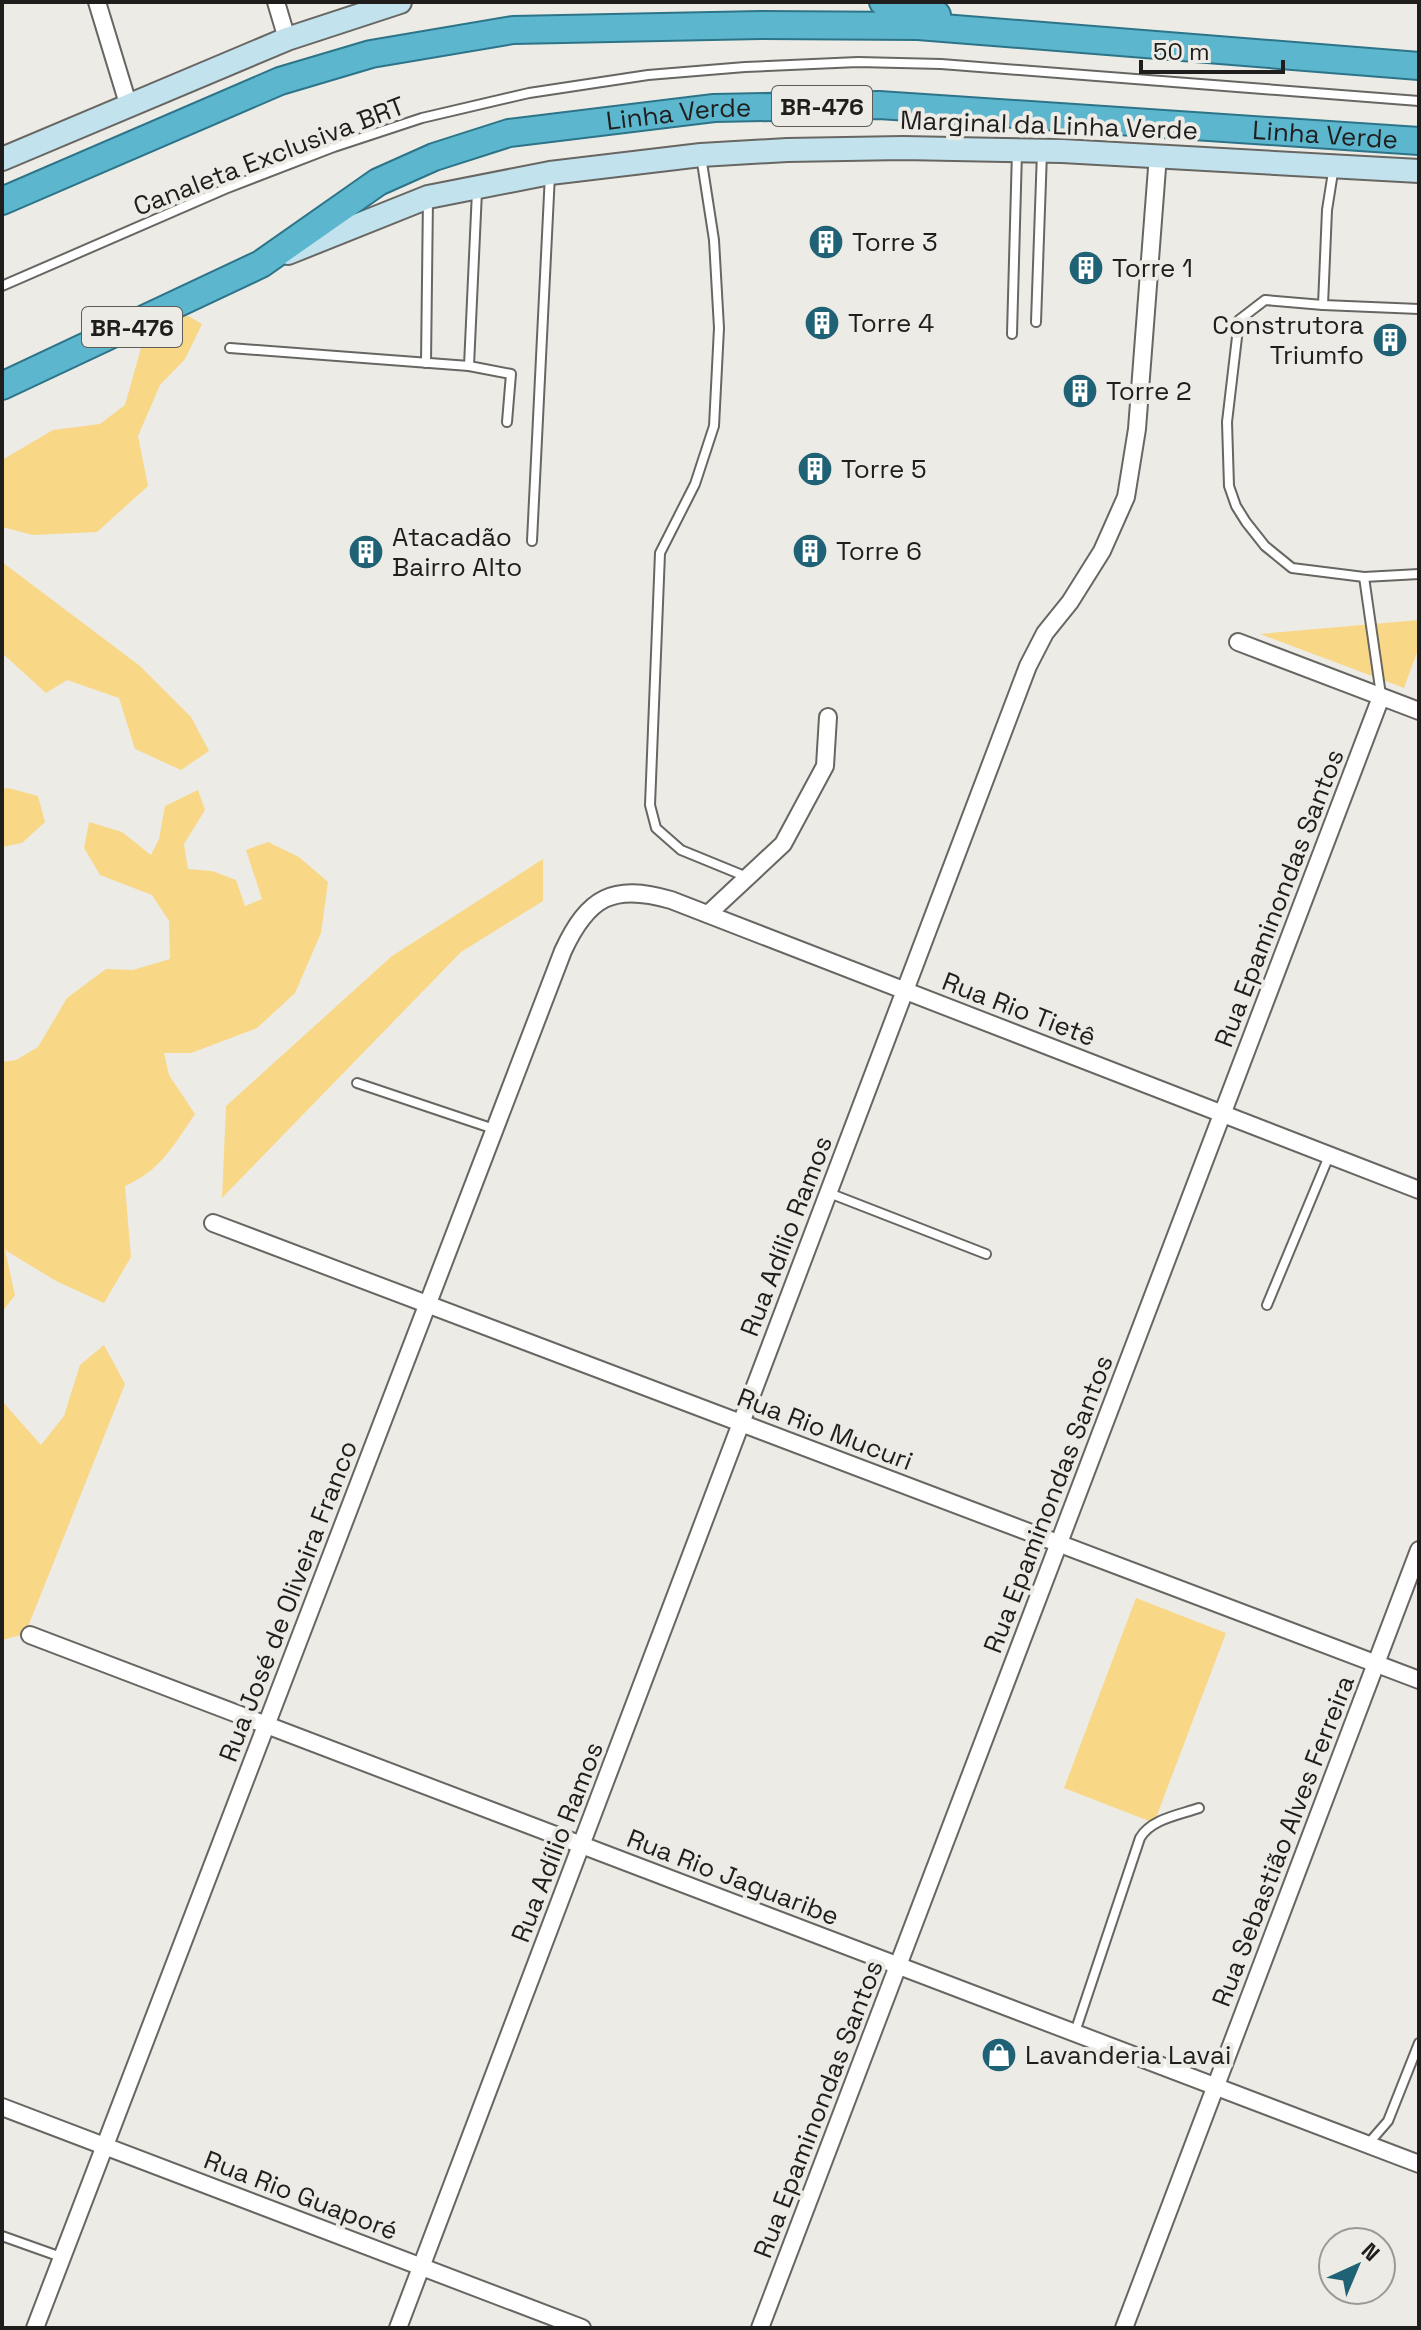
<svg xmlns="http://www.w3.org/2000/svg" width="1421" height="2330" viewBox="0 0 1421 2330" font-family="'Space Grotesk',sans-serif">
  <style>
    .green { fill: #f8d887 }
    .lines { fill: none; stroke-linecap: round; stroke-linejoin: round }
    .service-casing { stroke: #686662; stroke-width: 12 }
    .minor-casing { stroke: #686662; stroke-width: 20 }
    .secondary-casing { stroke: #686662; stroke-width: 26 }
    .trunk-casing { stroke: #2d7488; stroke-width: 30 }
    .service { stroke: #fff; stroke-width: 8 }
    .minor { stroke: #fff; stroke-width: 16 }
    .secondary { stroke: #c2e3ed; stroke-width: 22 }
    .trunk { stroke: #5cb6ce; stroke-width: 26 }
    .labels { text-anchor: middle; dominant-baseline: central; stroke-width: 8; stroke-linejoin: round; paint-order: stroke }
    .shield { fill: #edebe6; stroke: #5d5c59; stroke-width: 2 }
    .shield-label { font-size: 24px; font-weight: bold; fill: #1f1e1c }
    .street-label { font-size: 26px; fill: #1f1e1c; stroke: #edebe6 }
    .poi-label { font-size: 26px; fill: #1f1e1c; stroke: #edebe6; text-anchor: start }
  </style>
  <rect width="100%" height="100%" fill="#edebe6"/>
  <g class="green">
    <path d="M 176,309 L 202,324 L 185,359 L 160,385 L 138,436 L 148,486 L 97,532 L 33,535 L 2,527 L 2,460 L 53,430 L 100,424 L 125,405 L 141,348 Z"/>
    <path d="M 2,562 L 140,666 L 191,717 L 209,751 L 181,770 L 135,749 L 119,698 L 67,680 L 46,693 L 2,653 Z"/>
    <path d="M 1419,620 L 1419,647 L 1404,688 L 1260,634 Z"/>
    <path d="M 8,788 L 38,796 L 45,822 L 22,843 L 2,847 L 2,789 Z"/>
    <path d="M 198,790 L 205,810 L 184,844 L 188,869 L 212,871 L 236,880 L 245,906 L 262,899 L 246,850 L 268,842 L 299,857 L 328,882 L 321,933 L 295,993 L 257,1028 L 191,1053 L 164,1053 L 169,1075 L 195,1114 C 174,1145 160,1171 125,1186 L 131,1257 L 104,1303 L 56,1281 L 5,1250 L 15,1295 L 2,1312 L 2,1062 L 16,1060 L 38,1047 L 67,998 L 106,969 L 133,970 L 170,959 L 169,921 L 152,895 L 100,875 L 84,848 L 89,822 L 122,832 L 151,855 L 159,839 L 165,806 Z"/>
    <path d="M 543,859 L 543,901 L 461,952 L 222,1198 L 226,1106 L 392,956 Z"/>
    <path d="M 104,1345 L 125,1384 L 25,1634 L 2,1640 L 2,1401 L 41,1445 L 64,1416 L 80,1365 Z"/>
    <path d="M 1136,1598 L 1226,1633 L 1154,1823 L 1064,1788 Z"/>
  </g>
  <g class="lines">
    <defs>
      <g id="service">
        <path d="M 701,156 L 714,240 L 719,328 L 714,426 L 695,484 L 660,553 L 650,805 L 656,828 L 681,850 L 747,877"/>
        <path d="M 1334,166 L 1327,210 L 1323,305 L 1419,309"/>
        <path d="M 2,286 L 225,189 L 334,147 L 422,118 L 529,93 L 648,75 L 745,67 L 858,62 L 941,64 L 1419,101"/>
        <path d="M 1323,305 L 1265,300 L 1239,320 L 1227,422 L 1229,486 L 1236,506 L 1246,522 L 1265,546 L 1292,568 L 1364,577 L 1419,574"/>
        <path d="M 1036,322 L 1042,152"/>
        <path d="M 1012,334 L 1017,151"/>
        <path d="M 230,348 L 469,366 L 511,374 L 507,422"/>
        <path d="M 426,363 L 428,198"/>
        <path d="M 469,366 L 477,191"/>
        <path d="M 532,541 L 550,174"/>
        <path d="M 1364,577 L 1381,695"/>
        <path d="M 357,1083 L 494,1129"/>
        <path d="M 829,1193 L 986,1254"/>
        <path d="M 1267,1305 L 1329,1156"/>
        <path d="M 1075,2032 L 1140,1838 C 1151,1819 1179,1815 1199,1808"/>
        <path d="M 1368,2144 L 1388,2121 L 1419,2043"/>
        <path d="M 2,2236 L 61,2257"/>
      </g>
      <g id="minor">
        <path d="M 97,2 L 129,107"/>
        <path d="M 276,2 L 287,39"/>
        <path d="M 1238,642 L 1419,711"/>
        <path d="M 708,914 L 783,844 L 825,766 L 828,717"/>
        <path d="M 213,1223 L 1419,1680"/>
        <path d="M 30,1635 L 1419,2164"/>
        <path d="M 2,2107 L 582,2328"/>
        <path d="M 35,2328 L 563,951 C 588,897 613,883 671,900 L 1419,1190"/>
        <path d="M 398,2328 L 1028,666 L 1045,633 L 1070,602 L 1102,551 L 1126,497 L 1137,429 L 1158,155"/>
        <path d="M 760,2328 L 1381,697"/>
        <path d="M 1124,2328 L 1419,1550"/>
      </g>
      <g id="secondary">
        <path d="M 2,159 L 287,39 L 400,2"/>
        <path d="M 288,253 L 428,197 L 550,173 L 701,155 L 787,150 L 903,148 L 1062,151 L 1419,171"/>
      </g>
      <g id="trunk">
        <path d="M 883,2 L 937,15"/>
        <path d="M 2,201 L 280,81 L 371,54 L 513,30 L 761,25 L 918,26 L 1419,66"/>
        <path id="s1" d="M 2,386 L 261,264 L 378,182 L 434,157 L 509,133 L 714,108 L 879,105 L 1419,141"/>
      </g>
    </defs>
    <use href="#service" class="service-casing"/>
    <use href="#minor" class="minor-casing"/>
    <use href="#secondary" class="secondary-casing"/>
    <use href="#trunk" class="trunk-casing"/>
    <use href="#service" class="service"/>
    <use href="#minor" class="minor"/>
    <use href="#secondary" class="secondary"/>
    <use href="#trunk" class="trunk"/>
  </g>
  <defs>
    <symbol id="building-disc" viewBox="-11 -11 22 22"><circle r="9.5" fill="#1f6275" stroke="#edebe6"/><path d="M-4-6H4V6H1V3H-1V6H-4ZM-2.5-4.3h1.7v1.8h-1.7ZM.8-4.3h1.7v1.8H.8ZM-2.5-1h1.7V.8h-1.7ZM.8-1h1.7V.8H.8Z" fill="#fff"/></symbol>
    <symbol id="shop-disc" viewBox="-11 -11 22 22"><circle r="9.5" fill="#1f6275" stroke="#edebe6"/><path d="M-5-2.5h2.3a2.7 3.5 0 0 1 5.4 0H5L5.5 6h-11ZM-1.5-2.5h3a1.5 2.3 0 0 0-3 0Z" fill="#fff"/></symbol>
  </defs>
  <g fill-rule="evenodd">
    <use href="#building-disc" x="806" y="222" width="40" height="40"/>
    <use href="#building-disc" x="1066" y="248" width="40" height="40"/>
    <use href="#building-disc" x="802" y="303" width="40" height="40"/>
    <use href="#building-disc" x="1370" y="320" width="40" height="40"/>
    <use href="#building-disc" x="1060" y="371" width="40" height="40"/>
    <use href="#building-disc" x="795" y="449" width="40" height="40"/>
    <use href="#building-disc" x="790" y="531" width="40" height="40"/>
    <use href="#building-disc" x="346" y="532" width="40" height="40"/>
    <use href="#shop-disc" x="979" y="2035" width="40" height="40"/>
  </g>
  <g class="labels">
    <g class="shield">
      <rect x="772" y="86" width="100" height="40" rx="6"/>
      <rect x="82" y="307" width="100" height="40" rx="6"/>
    </g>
    <g class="shield-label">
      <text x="822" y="106">BR-476</text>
      <text x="132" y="327">BR-476</text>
    </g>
    <g class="street-label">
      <text stroke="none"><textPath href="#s1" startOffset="740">Linha Verde</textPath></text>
      <text transform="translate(1049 125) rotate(2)">Marginal da Linha Verde</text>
      <text stroke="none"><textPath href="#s1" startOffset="1388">Linha Verde</textPath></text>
      <text transform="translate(269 156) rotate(-21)">Canaleta Exclusiva BRT</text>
      <text transform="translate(1279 898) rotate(-69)">Rua Epaminondas Santos</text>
      <text transform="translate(1019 1009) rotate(21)">Rua Rio Tietê</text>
      <text transform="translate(786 1236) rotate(-69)">Rua Adílio Ramos</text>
      <text transform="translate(825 1429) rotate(21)">Rua Rio Mucuri</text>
      <text transform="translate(1048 1504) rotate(-69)">Rua Epaminondas Santos</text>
      <text transform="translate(288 1601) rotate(-69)">Rua José de Oliveira Franco</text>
      <text transform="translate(1283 1841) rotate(-69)">Rua Sebastião Alves Ferreira</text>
      <text transform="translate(557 1842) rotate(-69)">Rua Adílio Ramos</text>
      <text transform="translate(733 1877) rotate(21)">Rua Rio Jaguaribe</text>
      <text transform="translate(818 2109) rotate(-69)">Rua Epaminondas Santos</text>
      <text transform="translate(301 2195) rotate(21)">Rua Rio Guaporé</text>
    </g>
    <g class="poi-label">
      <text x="852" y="242">Torre 3</text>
      <text x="1112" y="268">Torre 1</text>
      <text x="848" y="323">Torre 4</text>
      <text x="1364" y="325" text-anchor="end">Construtora<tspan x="1364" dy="30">Triumfo</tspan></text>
      <text x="1106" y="391">Torre 2</text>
      <text x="841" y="469">Torre 5</text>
      <text x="392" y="537">Atacadão<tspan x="392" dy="30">Bairro Alto</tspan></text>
      <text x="836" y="551">Torre 6</text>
      <text x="1025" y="2055">Lavanderia Lavai</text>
    </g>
  </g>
  <rect width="1421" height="2330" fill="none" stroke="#1f1e1c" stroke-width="8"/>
  <g transform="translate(1357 2266) rotate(44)"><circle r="38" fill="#edebe6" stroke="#9b9995" stroke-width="2"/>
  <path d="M0-6L14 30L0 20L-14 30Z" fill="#1f6275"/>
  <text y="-12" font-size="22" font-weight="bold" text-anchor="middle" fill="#1f1e1c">N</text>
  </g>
  <path d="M1141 60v12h142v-12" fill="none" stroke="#1f1e1c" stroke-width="4"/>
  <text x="1153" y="60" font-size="24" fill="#1f1e1c" stroke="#edebe6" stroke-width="6" paint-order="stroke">50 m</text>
</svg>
